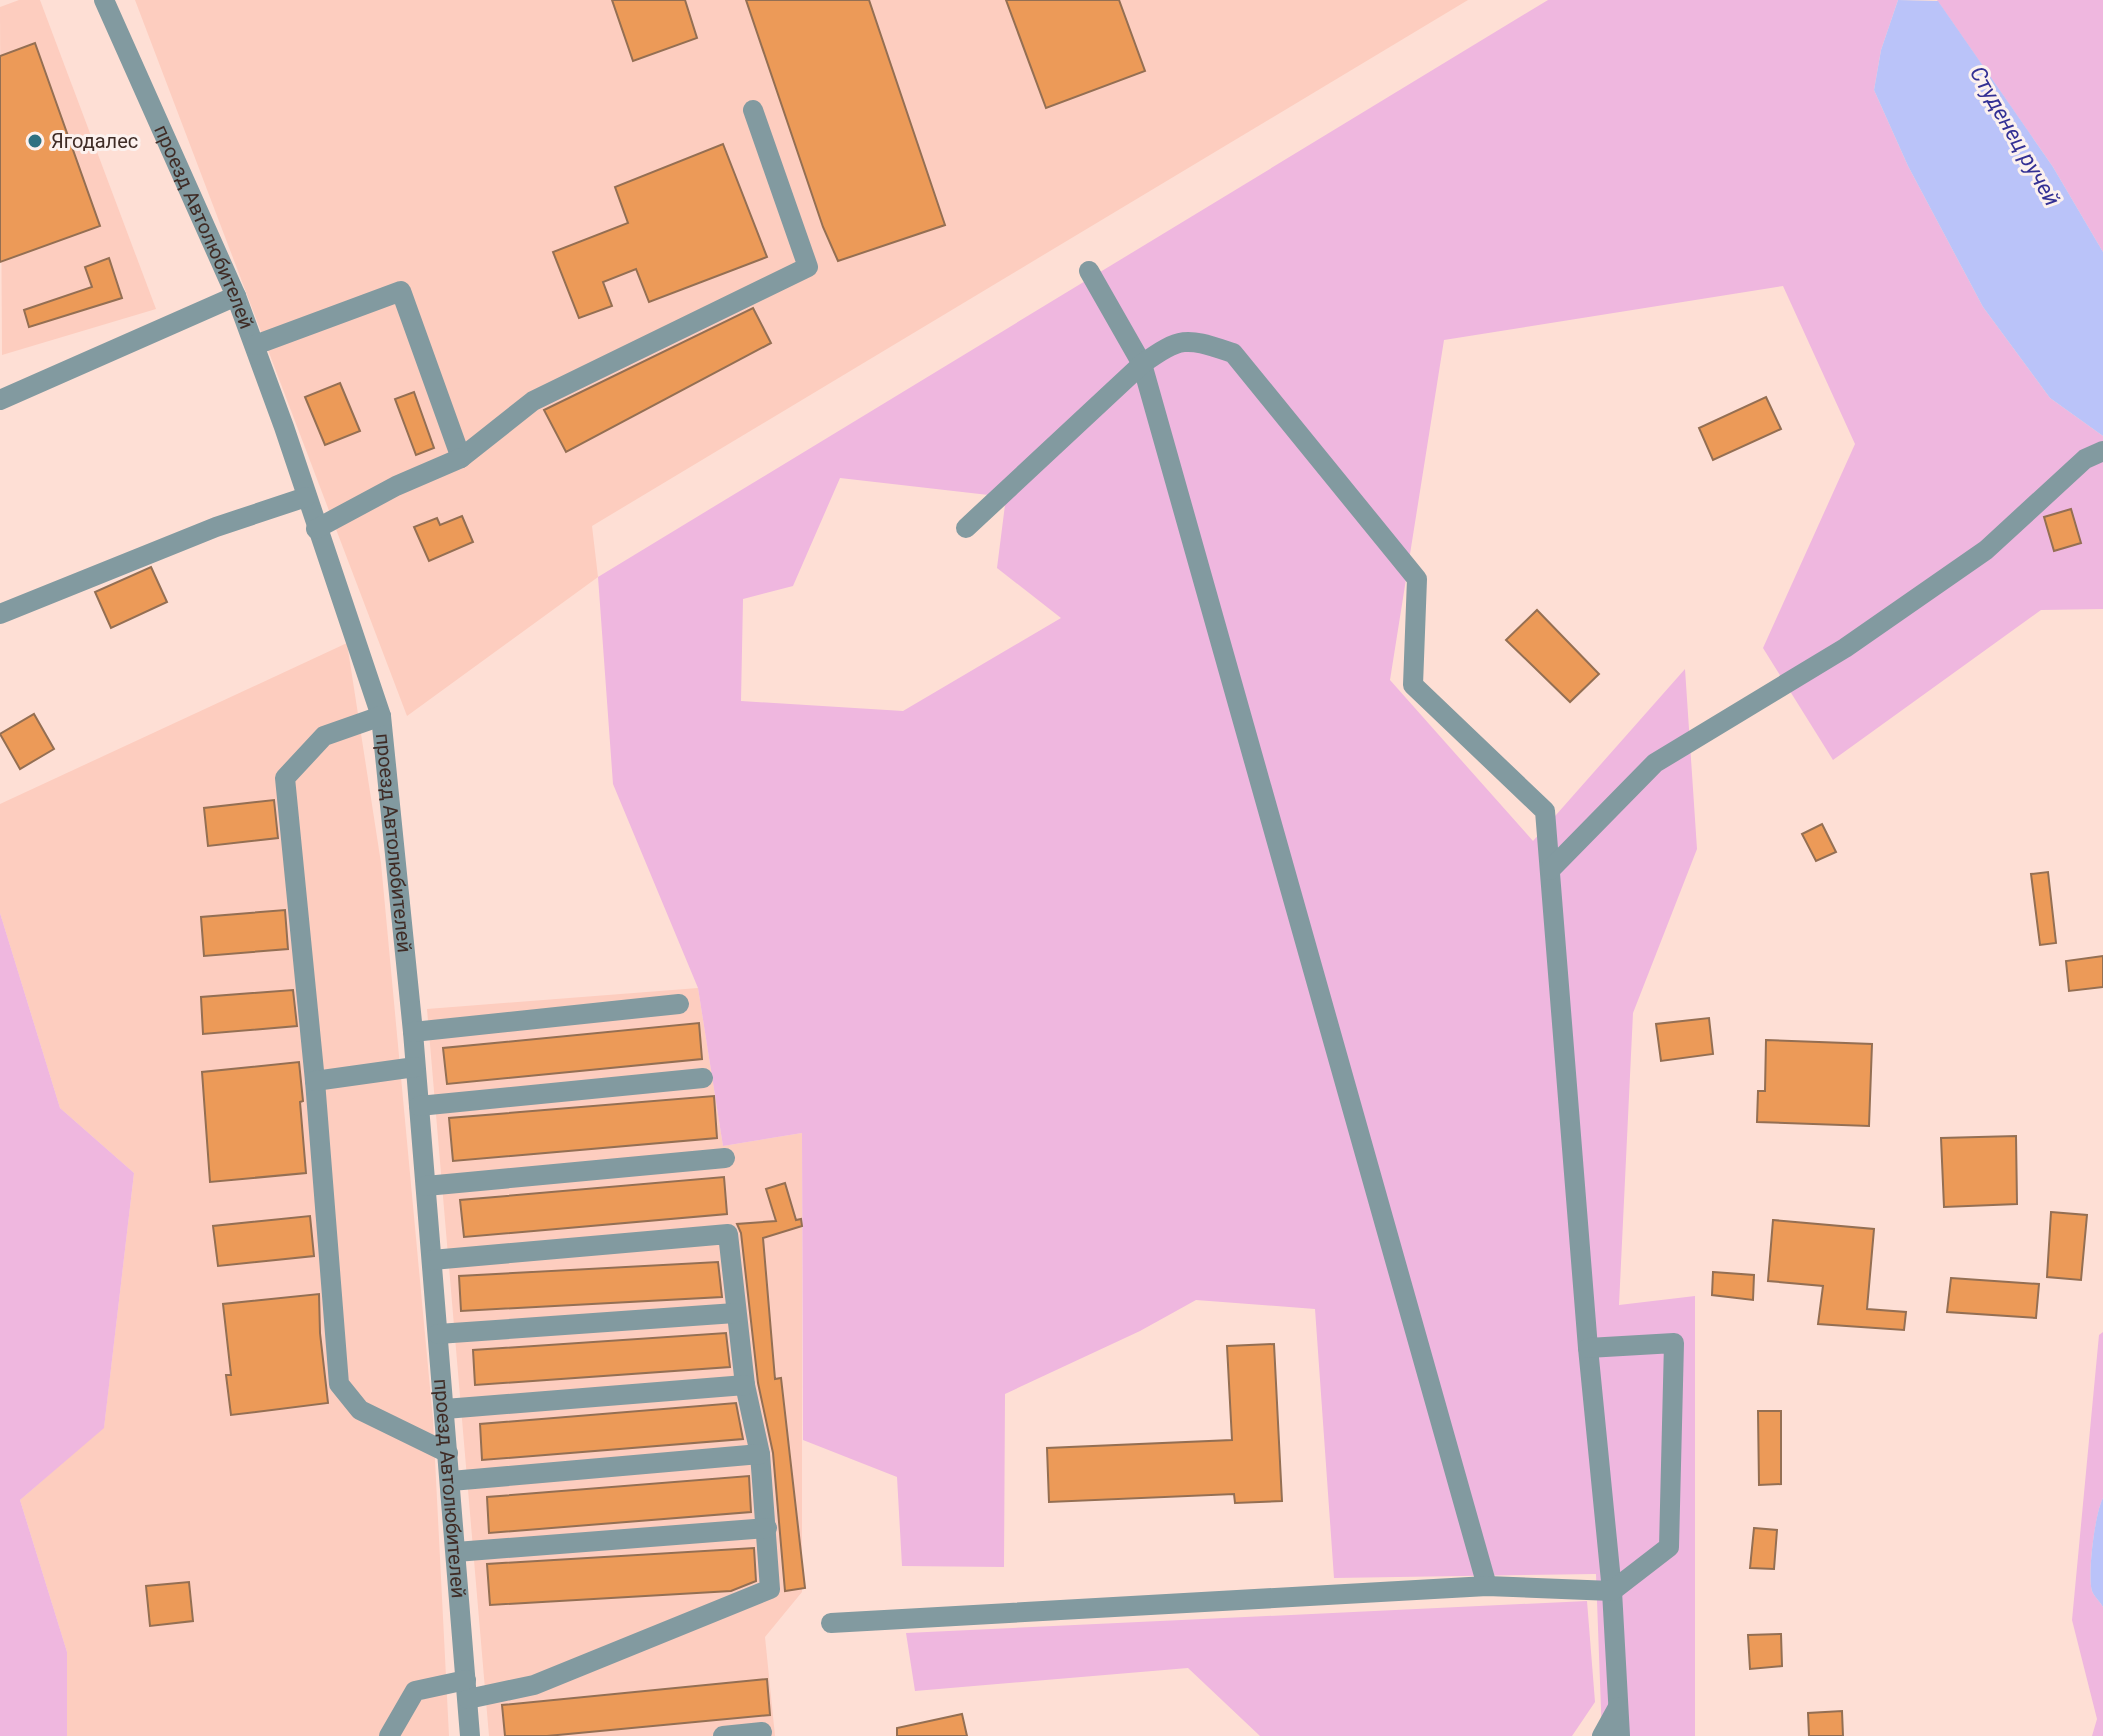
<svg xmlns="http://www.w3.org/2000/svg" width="2103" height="1736" viewBox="0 0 2103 1736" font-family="Roboto,sans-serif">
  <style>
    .built { fill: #fdcdbf }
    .green { fill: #efb7df; fill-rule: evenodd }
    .water { fill: #bac3f9 }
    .building { fill: #ec9a58; stroke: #946f53; stroke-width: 2 }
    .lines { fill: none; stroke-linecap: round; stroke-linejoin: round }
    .minor { stroke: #829aa0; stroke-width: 20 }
    .poi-dot { fill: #2e7182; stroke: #fcf1ee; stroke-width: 3 }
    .labels { text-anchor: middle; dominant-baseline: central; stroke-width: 6; stroke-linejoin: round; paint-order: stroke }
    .poi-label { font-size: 20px; fill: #3f2c26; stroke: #fcf1ee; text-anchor: start }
    .street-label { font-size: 20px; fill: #3f2c26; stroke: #fcf1ee }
    .water-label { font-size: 22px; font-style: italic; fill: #333094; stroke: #fcf1ee }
  </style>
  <rect width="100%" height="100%" fill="#fedfd5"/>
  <g class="built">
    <path d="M 19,0 L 40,0 L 156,309 L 2,355 L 0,7 Z"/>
    <path d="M 135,0 L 1468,0 L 592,526 L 598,577 L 407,716 Z"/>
    <path d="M 347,643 L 381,863 L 433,1420 L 449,1736 L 67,1736 L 67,1652 L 20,1500 L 104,1427 L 134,1173 L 60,1108 L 0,913 L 0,804 Z"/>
    <path d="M 698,988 L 723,1146 L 802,1133 L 802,1592 L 765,1637 L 775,1736 L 489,1736 L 427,1009 Z"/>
  </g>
  <g class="green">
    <path d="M 1548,0 L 1898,0 L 1881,50 L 1874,90 L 1908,166 L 1983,307 L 2050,398 L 2103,436 L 2103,609 L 2041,610 L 1833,760 L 1763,648 L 1855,444 L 1783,286 L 1444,340 L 1390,680 L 1533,841 L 1685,669 L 1697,849 L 1633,1013 L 1619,1305 L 1695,1296 L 1695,1736 L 1602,1736 L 1596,1574 L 1334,1578 L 1315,1309 L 1196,1300 L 1140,1331 L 1005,1394 L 1004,1567 L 902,1566 L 897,1477 L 803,1440 L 802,1133 L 723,1146 L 698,988 L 613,784 L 598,577 ZM 840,478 L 1006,497 L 997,568 L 1061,618 L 903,711 L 741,701 L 743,599 L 793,586 Z"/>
    <path d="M 1937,0 L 2103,0 L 2103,252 L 2053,167 Z"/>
    <path d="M 0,913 L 60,1108 L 134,1173 L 104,1428 L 20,1500 L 67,1652 L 67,1736 L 0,1736 Z"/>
    <path d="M 2103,1332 L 2103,1498 C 2095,1513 2087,1576 2092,1591 C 2094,1596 2100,1602 2103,1607 L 2103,1736 L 2092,1736 L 2097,1719 L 2072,1620 L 2099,1335 Z"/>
    <path d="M 1587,1601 L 1595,1702 L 1572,1736 L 1260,1736 L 1188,1668 L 915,1691 L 906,1633 Z"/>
  </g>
  <g class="water">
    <path d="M 1898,0 L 1938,1 L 2053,167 L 2103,252 L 2103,436 L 2050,398 L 1983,307 L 1908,166 L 1874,90 L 1881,50 Z"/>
    <path d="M 2103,1498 L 2103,1607 C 2100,1602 2094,1596 2092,1591 C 2087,1576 2095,1512 2103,1498 Z"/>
  </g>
  <g class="building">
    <path d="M 612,0 L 685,0 L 697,38 L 633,61 Z"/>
    <path d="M 746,0 L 869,0 L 945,225 L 838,261 L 823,227 Z"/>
    <path d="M 1006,0 L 1119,0 L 1145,71 L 1046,108 Z"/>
    <path d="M 35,43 L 100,226 L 0,262 L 0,56 Z"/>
    <path d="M 723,144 L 767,257 L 649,302 L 636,269 L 603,282 L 612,306 L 579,318 L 553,252 L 628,223 L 615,187 Z"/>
    <path d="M 109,258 L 122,298 L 29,327 L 24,310 L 92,287 L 85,267 Z"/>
    <path d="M 753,308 L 771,343 L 566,452 L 544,410 Z"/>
    <path d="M 340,383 L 360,431 L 325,445 L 305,397 Z"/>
    <path d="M 414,392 L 434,448 L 416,455 L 395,399 Z"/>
    <path d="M 1766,397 L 1781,429 L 1713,460 L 1699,428 Z"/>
    <path d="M 2071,509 L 2081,543 L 2054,551 L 2044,517 Z"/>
    <path d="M 462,516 L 473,542 L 429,561 L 414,527 L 437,518 L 440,525 Z"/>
    <path d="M 151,567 L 167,602 L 111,628 L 95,592 Z"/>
    <path d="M 1537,610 L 1599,674 L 1570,702 L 1506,640 Z"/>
    <path d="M 34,714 L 54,749 L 20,769 L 0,734 Z"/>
    <path d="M 274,800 L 278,838 L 208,846 L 204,808 Z"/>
    <path d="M 1822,824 L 1836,852 L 1816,861 L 1802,834 Z"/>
    <path d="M 2048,872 L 2056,943 L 2040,945 L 2031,874 Z"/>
    <path d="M 285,910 L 288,949 L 204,956 L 201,917 Z"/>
    <path d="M 2103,956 L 2103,987 L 2069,991 L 2066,961 Z"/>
    <path d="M 293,990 L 297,1026 L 203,1034 L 201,997 Z"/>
    <path d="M 1709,1018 L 1713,1054 L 1661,1061 L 1656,1024 Z"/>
    <path d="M 699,1023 L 702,1059 L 447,1084 L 443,1048 Z"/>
    <path d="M 1766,1040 L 1872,1044 L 1869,1126 L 1757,1122 L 1758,1091 L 1765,1091 Z"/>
    <path d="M 299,1062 L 303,1101 L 300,1102 L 306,1173 L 210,1182 L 202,1072 Z"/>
    <path d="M 714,1096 L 717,1138 L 453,1161 L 449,1118 Z"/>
    <path d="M 2016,1136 L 2017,1204 L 1944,1207 L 1941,1138 Z"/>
    <path d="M 724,1177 L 727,1214 L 464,1237 L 460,1200 Z"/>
    <path d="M 785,1183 L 796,1220 L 801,1219 L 802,1226 L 763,1238 L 775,1379 L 781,1378 L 805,1588 L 785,1591 L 773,1453 L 758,1383 L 741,1233 L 737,1224 L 776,1221 L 766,1189 Z"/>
    <path d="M 2051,1212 L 2087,1215 L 2081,1280 L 2047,1277 Z"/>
    <path d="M 310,1216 L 314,1256 L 218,1266 L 213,1226 Z"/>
    <path d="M 1773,1220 L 1874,1229 L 1867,1309 L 1906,1312 L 1904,1330 L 1818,1324 L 1823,1286 L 1768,1281 Z"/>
    <path d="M 718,1262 L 722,1297 L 461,1311 L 459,1276 Z"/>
    <path d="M 1713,1272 L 1754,1275 L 1753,1300 L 1712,1295 Z"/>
    <path d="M 1951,1278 L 2039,1284 L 2036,1318 L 1947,1312 Z"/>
    <path d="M 319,1294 L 320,1333 L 328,1403 L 231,1415 L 226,1375 L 231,1375 L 223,1304 Z"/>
    <path d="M 726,1333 L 730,1367 L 475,1385 L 473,1350 Z"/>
    <path d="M 1274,1344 L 1282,1501 L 1235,1503 L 1234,1494 L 1049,1502 L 1047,1448 L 1232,1440 L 1227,1346 Z"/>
    <path d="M 736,1403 L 743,1439 L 482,1460 L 480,1424 Z"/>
    <path d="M 1758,1411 L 1781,1411 L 1781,1484 L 1759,1485 Z"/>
    <path d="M 749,1476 L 751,1512 L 489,1533 L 487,1497 Z"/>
    <path d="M 1754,1528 L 1777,1530 L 1774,1569 L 1750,1568 Z"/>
    <path d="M 754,1548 L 756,1581 L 731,1591 L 490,1605 L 487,1564 Z"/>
    <path d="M 189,1582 L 193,1621 L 150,1626 L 146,1586 Z"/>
    <path d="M 1781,1634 L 1782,1666 L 1750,1669 L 1748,1635 Z"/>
    <path d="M 767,1679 L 770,1715 L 547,1736 L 505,1736 L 502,1705 Z"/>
    <path d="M 1842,1711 L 1843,1736 L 1809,1736 L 1808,1713 Z"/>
    <path d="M 962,1714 L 967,1736 L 897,1736 L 897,1728 Z"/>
  </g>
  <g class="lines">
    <g class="minor">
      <path id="s1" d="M 104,0 L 236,296 L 284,427 L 381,716 L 413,1032 L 470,1736"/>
      <path d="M 1089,271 L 1142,364 L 1487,1586"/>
      <path d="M 255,345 L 401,291 L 461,458 L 533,401 L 808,267 L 753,110"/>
      <path d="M 0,400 L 236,296"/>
      <path d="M 966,528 L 1142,364 C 1183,335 1186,338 1233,353 L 1417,579 L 1413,685 L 1545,811 L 1588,1348 L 1612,1591 L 1620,1736"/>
      <path d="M 316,529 L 396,486 L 461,458"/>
      <path d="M 0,614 L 216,527 L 306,497"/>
      <path d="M 381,716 L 324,736 L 285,778 L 315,1081 L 339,1384 L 360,1410 L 448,1453"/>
      <path d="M 1550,870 L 1655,763 L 1845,648 L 1986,550 L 2085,459 L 2103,451"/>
      <path d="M 413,1032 L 679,1004"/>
      <path d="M 315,1081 L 415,1067"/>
      <path d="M 419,1106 L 703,1078"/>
      <path d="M 426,1186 L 725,1158"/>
      <path d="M 432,1260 L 728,1234 L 745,1385 L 760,1454 L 770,1589 L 534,1685 L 468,1699"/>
      <path d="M 438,1334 L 735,1313"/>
      <path d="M 445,1409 L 745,1385"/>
      <path d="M 451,1481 L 760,1454"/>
      <path d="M 456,1552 L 767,1528"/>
      <path d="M 831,1623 L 1487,1586 L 1612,1591 L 1669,1547 L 1674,1343 L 1588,1348"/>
      <path d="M 389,1736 L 415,1691 L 466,1680"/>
      <path d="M 723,1736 L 762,1732"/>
      <path d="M 1602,1736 L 1618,1707"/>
    </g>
  </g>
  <circle class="poi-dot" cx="35" cy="141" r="8"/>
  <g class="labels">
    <g class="poi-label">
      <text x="51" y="141">Ягодалес</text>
    </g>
    <g class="street-label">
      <text stroke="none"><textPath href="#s1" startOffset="248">проезд Автолюбителей</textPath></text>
      <text stroke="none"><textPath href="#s1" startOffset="896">проезд Автолюбителей</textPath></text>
      <text stroke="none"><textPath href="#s1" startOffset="1544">проезд Автолюбителей</textPath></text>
    </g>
    <g class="water-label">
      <text transform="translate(2015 136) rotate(60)">Студенец ручей</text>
    </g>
  </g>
</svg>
